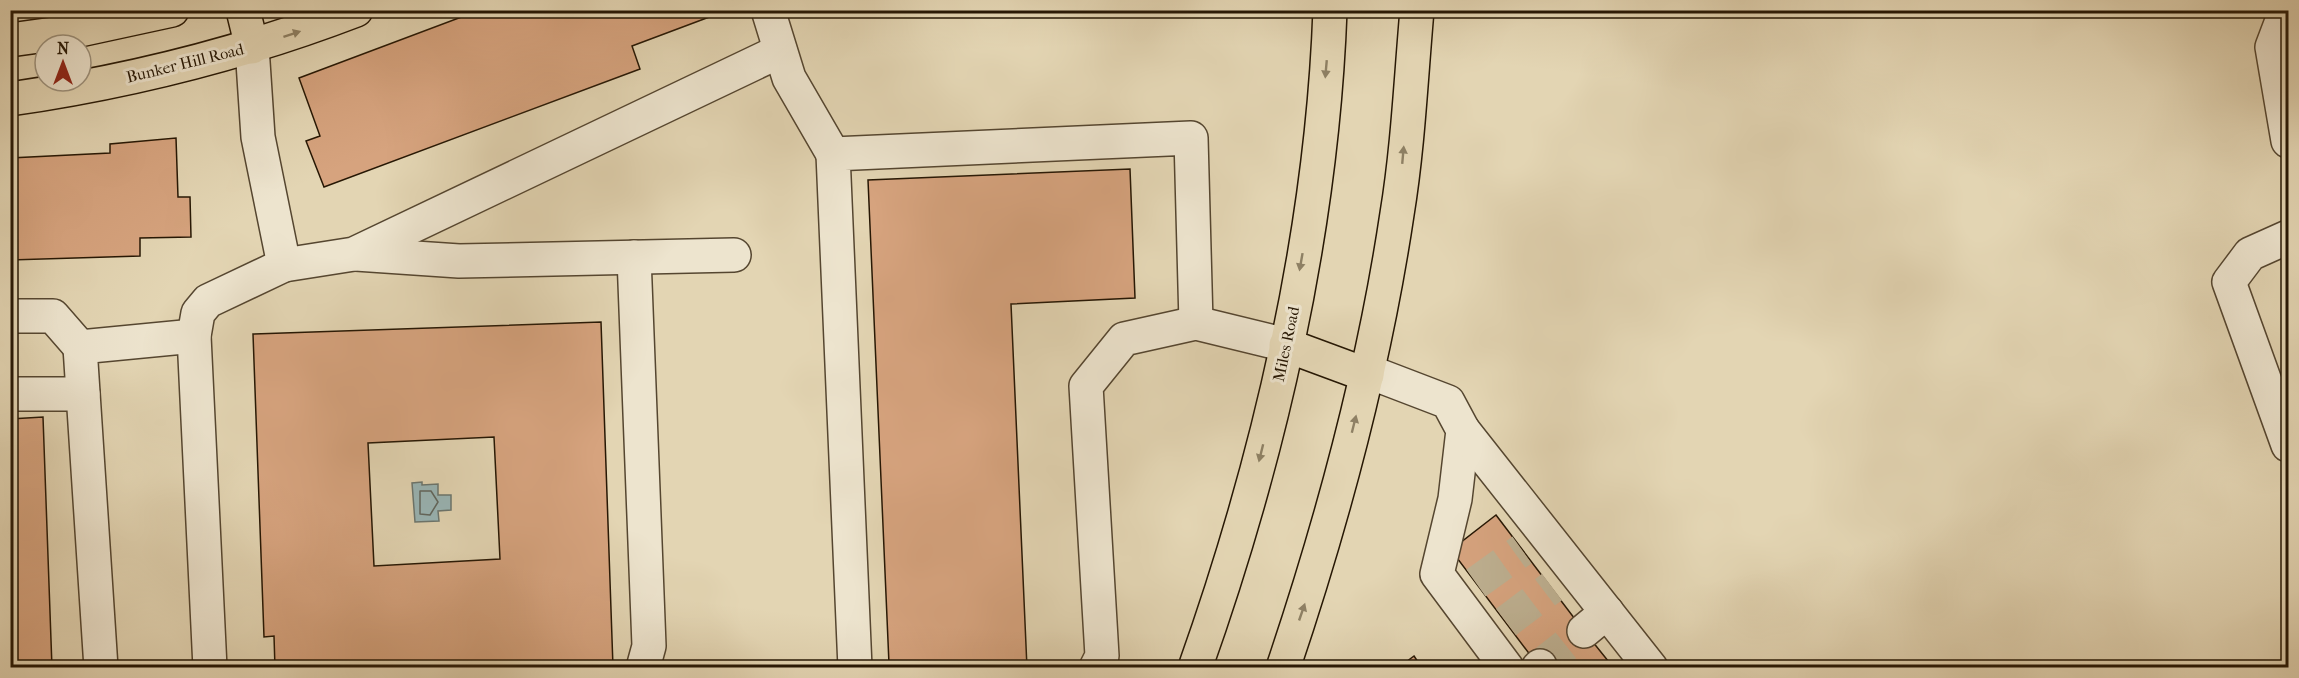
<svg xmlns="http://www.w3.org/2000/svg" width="2299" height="678" viewBox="0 0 2299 678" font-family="'IM FELL French Canon',serif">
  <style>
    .water { fill: #99b6b7; stroke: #6b766f; stroke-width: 1.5 }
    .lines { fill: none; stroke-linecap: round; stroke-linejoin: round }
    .shore { stroke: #60665e; stroke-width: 1.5 }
    .building { fill: #d6a37e; stroke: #261704; stroke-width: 1.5; fill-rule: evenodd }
    .minor-tunnel { stroke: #bdaf90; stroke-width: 33; stroke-dasharray: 33 16; stroke-linecap: butt }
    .minor-casing { stroke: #554630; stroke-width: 36 }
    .major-casing { stroke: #261704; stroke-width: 36 }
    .minor { stroke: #ede4ce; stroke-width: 33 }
    .major { stroke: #e3d5b3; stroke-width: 33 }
    .oneway { fill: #8e8064 }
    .labels { text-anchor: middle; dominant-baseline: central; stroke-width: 6; stroke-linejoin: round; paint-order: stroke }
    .street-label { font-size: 16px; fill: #261704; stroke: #ede4ce }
  </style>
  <rect width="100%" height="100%" fill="#e3d5b3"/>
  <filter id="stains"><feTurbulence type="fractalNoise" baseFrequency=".00333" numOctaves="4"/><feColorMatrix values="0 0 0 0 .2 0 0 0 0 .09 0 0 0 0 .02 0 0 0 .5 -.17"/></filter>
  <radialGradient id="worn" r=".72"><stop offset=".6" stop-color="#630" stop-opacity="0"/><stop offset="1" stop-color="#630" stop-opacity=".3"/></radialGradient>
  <path class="water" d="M 422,482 L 422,485 L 438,484 L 438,495 L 451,495 L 451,510 L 438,511 L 439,521 L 415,522 L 412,483 Z"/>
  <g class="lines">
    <path class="shore" d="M 420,491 L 431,491 L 438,502 L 430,515 L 420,514 Z"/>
  </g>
  <g class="building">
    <path d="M 480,10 L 719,10 L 720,13 L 632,46 L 640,69 L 324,187 L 306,141 L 320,136 L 299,78 Z"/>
    <path d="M 176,138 L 178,197 L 190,197 L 191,237 L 140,238 L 140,256 L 10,260 L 10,158 L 110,153 L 110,144 Z"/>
    <path d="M 1130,169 L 1135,298 L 1011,304 L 1027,668 L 886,668 L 886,664 L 889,664 L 868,180 Z"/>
    <path d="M 601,322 L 613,667 L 275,668 L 274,636 L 264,637 L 253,334 ZM 494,437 L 500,559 L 374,566 L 368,443 Z"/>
    <path d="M 43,417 L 52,668 L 10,668 L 10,419 Z"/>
    <path d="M 1496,515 L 1584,631 L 1613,667 L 1540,668 L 1451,550 Z"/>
    <path d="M 1414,656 L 1422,668 L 1398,668 Z"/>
  </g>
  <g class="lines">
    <g class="minor-tunnel">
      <path d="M 1476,583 L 1522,550"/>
      <path d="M 1506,622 L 1552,587"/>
      <path d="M 1540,666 L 1584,631"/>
    </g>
    <defs>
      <g id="minor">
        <path d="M 768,10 L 789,78 L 833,154"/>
        <path d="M 2286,10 L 2272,47 L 2288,141"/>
        <path d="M 252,47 L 258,137 L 284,265 L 354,254 L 780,51"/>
        <path d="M 2288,237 L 2250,254 L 2229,282 L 2288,445"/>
        <path d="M 356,254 L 459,261 L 734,255"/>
        <path d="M 634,257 L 649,646 L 643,668"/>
        <path d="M 10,316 L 53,316 L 80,347"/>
        <path d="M 1367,371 L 1448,402 L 1463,430 L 1455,499 L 1437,574 L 1507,668"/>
        <path d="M 10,394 L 83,394"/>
        <path d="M 1463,430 L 1651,668"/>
        <path d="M 1584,631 L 1607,612"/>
        <path d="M 101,668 L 80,347 L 194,336"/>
        <path d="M 210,668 L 194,336 L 198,313 L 208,301 L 284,265"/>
        <path d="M 855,668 L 833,154 L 1191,138 L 1196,323"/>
        <path d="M 1096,668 L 1102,656 L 1086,386 L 1124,339 L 1196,323 L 1286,345"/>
        <path d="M 1538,668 L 1540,666"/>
      </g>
      <g id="major">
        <path d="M 243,10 L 252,47"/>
        <path d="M 10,40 L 75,31 L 172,10"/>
        <path d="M 10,99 C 129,82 244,53 356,10"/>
        <path d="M 1286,345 L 1367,375"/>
        <path d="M 1195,668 C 1269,460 1322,232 1330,10"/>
        <path d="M 1283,668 C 1333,520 1374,368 1397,214 C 1408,147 1411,78 1417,10"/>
      </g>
    </defs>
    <use href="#minor" class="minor-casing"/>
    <use href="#major" class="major-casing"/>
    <use href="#minor" class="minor"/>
    <use href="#major" class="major"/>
  </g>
  <defs><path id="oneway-solid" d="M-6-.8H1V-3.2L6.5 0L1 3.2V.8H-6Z" transform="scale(1.5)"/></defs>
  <g class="oneway">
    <use href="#oneway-solid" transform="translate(292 34) rotate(-18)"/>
    <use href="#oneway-solid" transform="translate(1326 69) rotate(95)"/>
    <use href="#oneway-solid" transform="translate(1403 155) rotate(-85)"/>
    <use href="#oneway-solid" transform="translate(1301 262) rotate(100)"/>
    <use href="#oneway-solid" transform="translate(1354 424) rotate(-76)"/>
    <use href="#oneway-solid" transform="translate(1261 453) rotate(104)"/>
    <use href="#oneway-solid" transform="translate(1302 612) rotate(-71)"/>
  </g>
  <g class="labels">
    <g class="street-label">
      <text transform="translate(185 63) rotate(-14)">Bunker Hill Road</text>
      <text transform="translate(1286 344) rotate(-78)">Miles Road</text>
    </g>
  </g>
  <rect width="2299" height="678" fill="none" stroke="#e3d5b3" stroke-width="36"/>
  <rect x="12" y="12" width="2275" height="654" fill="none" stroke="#261704" stroke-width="3"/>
  <rect x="18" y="18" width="2263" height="642" fill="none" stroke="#261704" stroke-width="1.5"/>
  <g transform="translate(63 63)"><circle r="28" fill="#ede4ce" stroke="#9d927d" stroke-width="1.5"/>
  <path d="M0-4.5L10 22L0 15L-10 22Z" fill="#8f2418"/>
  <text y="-9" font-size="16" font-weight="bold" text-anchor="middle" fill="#261704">N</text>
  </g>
  <rect width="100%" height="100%" filter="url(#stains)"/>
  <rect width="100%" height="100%" fill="url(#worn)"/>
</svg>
